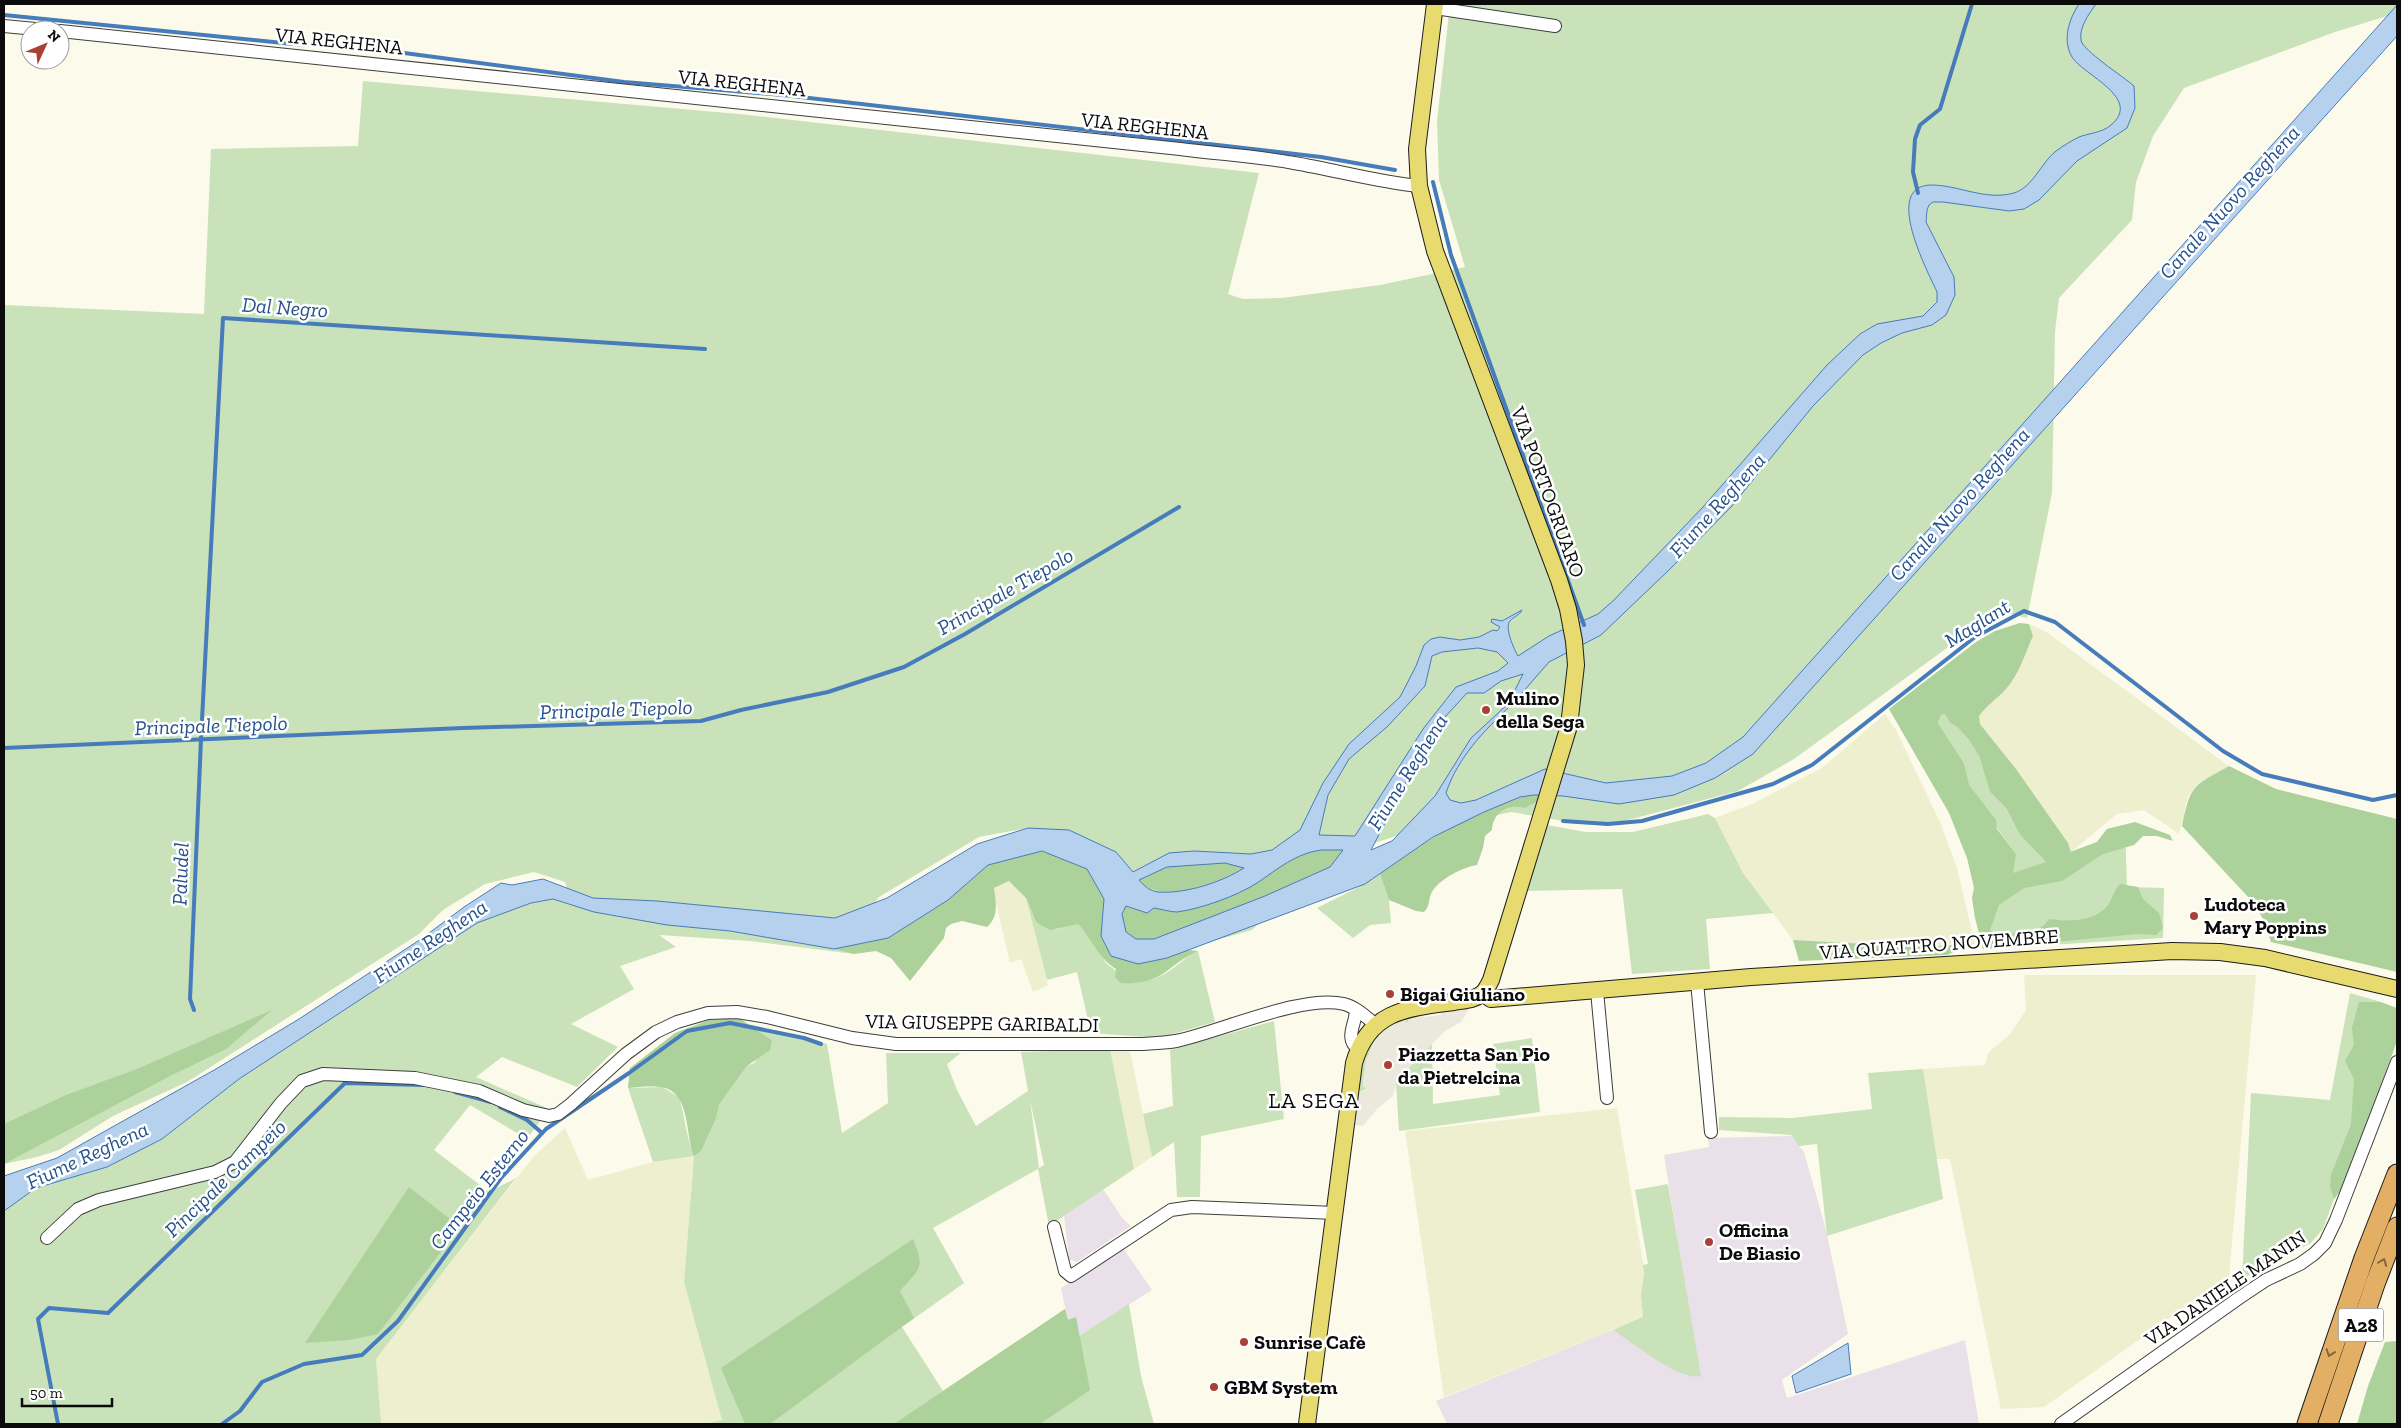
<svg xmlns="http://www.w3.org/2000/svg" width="2401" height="1428" viewBox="0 0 2401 1428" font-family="'Zilla Slab',serif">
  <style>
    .industrial { fill: #e9e0e9 }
    .farmland { fill: #edefce }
    .green { fill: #c9e2b9; fill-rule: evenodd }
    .forest { fill: #acd19b; fill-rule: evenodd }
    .plaza { fill: #ebe9dc }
    .water { fill: #b6d1ee; stroke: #467cbb; fill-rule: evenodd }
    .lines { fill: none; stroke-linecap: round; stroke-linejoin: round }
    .stream { stroke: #467cbb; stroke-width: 4 }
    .minor-casing { stroke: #3e3e3e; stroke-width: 14 }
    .major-casing { stroke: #1c1c1c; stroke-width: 18 }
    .highway-casing { stroke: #1c1c1c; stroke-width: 21 }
    .minor { stroke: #fff; stroke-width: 12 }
    .major { stroke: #e7db70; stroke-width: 16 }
    .highway { stroke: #e2af64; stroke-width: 19 }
    .oneway { stroke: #81653c }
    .poi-dot { fill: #a93f35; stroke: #fff; stroke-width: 2 }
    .labels { text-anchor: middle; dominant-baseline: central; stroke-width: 5; stroke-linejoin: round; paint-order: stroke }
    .shield { fill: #fff; stroke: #545454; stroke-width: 1 }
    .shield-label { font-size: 19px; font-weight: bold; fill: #0b0b0b }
    .street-label { font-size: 20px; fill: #0b0b0b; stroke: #fff }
    .poi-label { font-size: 20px; font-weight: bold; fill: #0b0b0b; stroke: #fff; text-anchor: start }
    .water-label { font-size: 21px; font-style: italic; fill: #25518c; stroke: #fff }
    .quarter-label { font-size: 22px; letter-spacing: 1px; fill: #0b0b0b; stroke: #fff }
  </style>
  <rect width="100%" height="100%" fill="#fcfbeb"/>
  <g class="industrial">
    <path d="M 1791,1136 L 1804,1152 L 1826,1230 L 1848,1334 L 1782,1380 L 1787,1398 L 1965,1340 L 1979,1424 L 1447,1424 L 1436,1401 L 1613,1330 L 1632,1342 L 1681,1261 L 1664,1155 L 1709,1147 L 1708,1138 Z"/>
    <path d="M 1103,1189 L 1123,1219 L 1131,1226 L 1077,1262 L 1069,1259 L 1064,1216 Z"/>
    <path d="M 1123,1248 L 1152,1290 L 1078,1337 L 1076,1317 L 1068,1321 L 1061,1288 Z"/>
  </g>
  <g class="farmland">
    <path d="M 2029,624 L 2048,633 L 2229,766 L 2197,785 L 2188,796 L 2179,834 L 2144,810 L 2117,814 L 2071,852 L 2068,843 L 2016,769 L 1980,724 L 1979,716 L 1986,706 L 2006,689 L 2033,637 Z"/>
    <path d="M 1885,714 L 1896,730 L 1940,822 L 1957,868 L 1975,944 L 1924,947 L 1793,940 L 1743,873 L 1715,818 L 1752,804 L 1822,768 Z"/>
    <path d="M 1009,881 L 1026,898 L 1048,985 L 1033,992 L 1021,959 L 1010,963 L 996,903 L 994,888 Z"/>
    <path d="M 2024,975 L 2256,975 L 2229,1276 L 2044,1407 L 2001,1409 L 1950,1159 L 1935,1159 L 1923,1069 L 1985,1065 L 1988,1053 L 2011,1033 L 2026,1010 Z"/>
    <path d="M 1110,1049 L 1130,1051 L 1152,1157 L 1134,1169 Z"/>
    <path d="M 1617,1108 L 1645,1274 L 1641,1295 L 1643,1318 L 1444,1397 L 1405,1131 Z"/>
    <path d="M 565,1128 L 588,1180 L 653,1162 L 694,1156 L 684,1282 L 723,1420 L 730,1424 L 239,1424 L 376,1359 L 534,1156 Z"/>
  </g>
  <g class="green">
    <path d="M 1450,4 L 2397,4 L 2397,13 L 2335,32 L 2184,88 L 2153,136 L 2136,182 L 2132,220 L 2059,298 L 2055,332 L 2052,493 L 2027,618 L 1998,611 L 1794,759 L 1738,791 L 1613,824 L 1563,821 L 1511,812 L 1396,836 L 1326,859 L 1252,930 L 1202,944 L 1028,828 L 979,837 L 879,897 L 851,932 L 655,923 L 730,931 L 834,949 L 854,954 L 750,941 L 659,935 L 676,947 L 620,966 L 634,989 L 571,1024 L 618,1047 L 577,1087 L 502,1057 L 476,1077 L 549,1109 L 527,1139 L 470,1105 L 434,1150 L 489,1192 L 516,1178 L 376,1359 L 381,1424 L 4,1424 L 4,1211 L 36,1188 L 107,1167 L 162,1139 L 239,1079 L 477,923 L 531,903 L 553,899 L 572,905 L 565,882 L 534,872 L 485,884 L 443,910 L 419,934 L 187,1082 L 113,1116 L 59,1150 L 37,1157 L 4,1164 L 4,305 L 204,314 L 211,149 L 358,146 L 363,81 L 739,114 L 1259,173 L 1228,294 L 1243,299 L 1282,298 L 1380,285 L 1465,267 L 1439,180 L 1437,121 Z"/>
    <path d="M 1945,714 L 1950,723 L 1957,727 L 1969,740 L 1979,756 L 1990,792 L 2006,808 L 2020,835 L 2045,861 L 2097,842 L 2107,829 L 2125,825 L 2127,887 L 2164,888 L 2163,938 L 1983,949 L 1974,888 L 2014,859 L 2016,854 L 1997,828 L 1995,820 L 1968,785 L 1964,763 L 1938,723 L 1941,715 Z"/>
    <path d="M 1708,814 L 1715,818 L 1743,873 L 1773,913 L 1706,919 L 1710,969 L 1632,974 L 1622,889 L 1525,891 L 1547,825 L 1586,832 L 1633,832 Z"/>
    <path d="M 1380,874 L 1389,900 L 1391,923 L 1370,925 L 1353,938 L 1317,908 L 1365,884 Z"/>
    <path d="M 1026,898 L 1036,922 L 1058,929 L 1066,925 L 1078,924 L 1090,936 L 1106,963 L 1131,983 C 1145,982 1157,979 1169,971 C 1179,965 1186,956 1198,951 L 1215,1022 L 1159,1038 L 1091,1033 L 1077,972 L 1047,980 Z"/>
    <path d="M 2350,993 L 2381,1002 L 2363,1002 L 2356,1076 L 2355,1122 L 2337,1167 L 2334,1199 L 2323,1229 L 2311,1243 L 2242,1279 L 2251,1093 L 2330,1100 Z"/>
    <path d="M 1407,1017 L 1409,1021 L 1406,1024 C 1372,1025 1366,1058 1363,1086 L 1367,1088 L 1361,1092 L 1359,1090 C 1362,1070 1364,1041 1382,1028 C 1389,1023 1399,1020 1407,1017 Z"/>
    <path d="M 1274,1021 L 1284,1119 L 1201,1136 L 1200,1197 L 1177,1197 L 1174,1142 L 1152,1157 L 1143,1114 L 1173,1106 L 1170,1050 Z"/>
    <path d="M 748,1024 L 827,1044 L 842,1133 L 888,1103 L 886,1053 L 961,1053 L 947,1064 L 957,1090 L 976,1126 L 1028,1091 L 1021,1052 L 1110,1049 L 1134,1169 L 1049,1226 L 1038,1169 L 933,1228 L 964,1283 L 902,1327 L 943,1391 L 1065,1309 L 1068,1320 L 1076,1317 L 1079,1336 L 1129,1304 L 1141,1376 L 1154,1424 L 705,1424 L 722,1420 L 684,1282 L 694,1156 L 653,1162 L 628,1088 L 662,1087 L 679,1097 C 685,1116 686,1137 694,1155 L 711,1128 L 719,1105 L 747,1066 L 754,1063 L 772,1040 ZM 1030,1100 L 1044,1165 L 1039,1168 Z"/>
    <path d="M 1532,1038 L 1540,1112 L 1399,1131 L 1396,1084 L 1404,1073 L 1432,1044 L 1433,1104 L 1500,1095 L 1493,1044 Z"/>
    <path d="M 1923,1069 L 1943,1199 L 1827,1236 L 1817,1144 L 1799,1146 L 1791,1135 L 1719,1130 L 1719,1117 L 1792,1118 L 1872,1109 L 1868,1073 Z"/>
    <path d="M 1668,1184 L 1701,1376 C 1680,1382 1632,1342 1613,1330 L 1643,1317 L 1641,1295 L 1644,1274 L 1643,1265 L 1648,1264 L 1635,1190 Z"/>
  </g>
  <g class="forest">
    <path d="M 2020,623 L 2029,624 L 2033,636 C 2025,654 2019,674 2006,689 C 1998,698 1987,705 1979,716 L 1980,724 L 2016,769 L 2068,843 L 2071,852 L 2097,842 L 2107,829 L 2135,822 L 2170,835 L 2173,841 L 2157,836 L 2143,836 L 2134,845 L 2103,854 L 2062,881 L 2024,888 L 1999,905 L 1990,930 L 2006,941 L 2014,933 C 2029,931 2040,933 2049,919 C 2068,922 2095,922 2108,905 C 2113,898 2114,890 2120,884 L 2138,887 L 2143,899 L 2159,913 L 2163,928 L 2156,935 L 2137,934 L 1983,949 L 1975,918 L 1972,898 L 1974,888 L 1967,858 L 1949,813 L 1889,709 L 1976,642 L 1995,631 ZM 1945,714 L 1950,723 L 1957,727 L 1969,740 L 1979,756 L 1990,792 L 2006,808 L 2020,835 L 2046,862 L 2013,873 L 2016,854 L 1997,829 L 1996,820 L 1969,785 L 1964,763 L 1938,723 L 1941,715 Z"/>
    <path d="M 2229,766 L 2276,789 L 2397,819 L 2397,972 L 2271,942 L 2264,920 L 2250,899 L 2182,826 C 2191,784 2192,787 2229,766 Z"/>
    <path d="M 1534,795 L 1542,795 L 1538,801 L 1525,808 C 1508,803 1493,812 1492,830 L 1485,836 L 1483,848 L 1477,865 C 1463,867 1437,880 1431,894 C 1428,901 1430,906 1424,912 L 1416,911 L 1389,900 L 1380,874 C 1424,843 1480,802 1534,795 Z"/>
    <path d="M 1322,850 L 1344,850 L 1330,867 L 1265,896 L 1154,939 L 1136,939 L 1126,932 L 1122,914 L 1126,906 L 1147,913 L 1154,908 L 1176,912 L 1307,852 Z"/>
    <path d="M 1042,851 L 1087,869 L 1104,899 L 1101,936 L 1167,958 L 1188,950 L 1198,951 C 1165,966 1164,985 1121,983 L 1115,977 L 1116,969 C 1099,959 1092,939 1078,924 L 1050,930 L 1036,922 L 1026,898 L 1009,881 L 994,888 C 996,902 999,917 987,927 L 962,921 L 951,924 L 946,928 L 944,938 L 910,981 L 891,958 L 876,951 L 854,954 L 834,949 L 888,938 L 948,900 L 988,865 Z"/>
    <path d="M 1225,863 L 1245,868 C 1220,881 1161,907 1139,880 L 1167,867 Z"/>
    <path d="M 1793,940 L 1924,947 L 1953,945 L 1954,952 L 1947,955 L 1799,961 Z"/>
    <path d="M 2359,1002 L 2381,1002 L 2397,1008 L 2397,1041 L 2343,1188 L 2334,1199 L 2330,1187 L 2331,1175 L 2351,1124 L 2352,1110 L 2354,1079 L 2345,1061 L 2354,1045 L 2352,1028 Z"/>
    <path d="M 272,1010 L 226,1049 L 170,1076 L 4,1164 L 4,1124 L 66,1095 L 137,1069 Z"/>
    <path d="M 739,1018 L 772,1040 L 770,1050 L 747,1066 L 734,1084 L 719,1105 L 716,1118 L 701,1151 L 694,1156 C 685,1135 691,1090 660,1087 C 650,1086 638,1087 628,1088 L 630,1068 L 675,1033 L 709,1020 Z"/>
    <path d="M 409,1187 L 460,1227 L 378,1334 L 349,1340 L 305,1343 Z"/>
    <path d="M 913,1239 C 926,1271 919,1268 900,1291 L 914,1318 L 770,1424 L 745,1424 L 721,1368 Z"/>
    <path d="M 1065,1309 L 1068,1320 L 1076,1317 L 1090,1390 L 1040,1424 L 894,1424 Z"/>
    <path d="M 2396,1341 L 2397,1424 L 2357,1424 L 2368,1386 L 2385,1342 Z"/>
  </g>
  <path class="plaza" d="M 1470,1008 L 1461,1022 L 1445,1031 L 1404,1073 L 1396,1084 L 1393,1096 L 1377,1109 L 1363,1126 L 1355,1125 L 1359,1090 L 1363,1092 L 1367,1088 L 1363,1087 L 1366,1060 L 1379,1034 L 1393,1024 L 1405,1020 L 1407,1024 L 1409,1021 L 1407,1017 L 1423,1014 L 1423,1017 L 1441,1015 L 1441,1012 Z"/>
  <g class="water">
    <path d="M 2079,4 L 2096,4 C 2089,14 2079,27 2081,40 C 2082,50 2124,77 2134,86 L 2135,108 L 2127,128 L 2077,161 L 2039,200 L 2024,209 L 2009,211 L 1943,202 L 1933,202 L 1929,205 L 1927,210 L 1926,222 L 1954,277 L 1955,295 L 1946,315 L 1932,325 L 1902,333 L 1881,343 L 1863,355 L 1813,406 L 1731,507 L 1669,570 L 1601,635 L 1549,662 L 1515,701 L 1511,698 L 1523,674 L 1501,681 L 1484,693 L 1467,693 L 1433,730 L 1371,850 L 1392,841 L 1435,796 L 1471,738 L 1509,703 L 1511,705 C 1484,731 1458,757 1446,793 L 1450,800 L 1461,803 L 1476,800 L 1545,769 L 1606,783 L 1672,776 L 1706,763 L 1743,737 L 2397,5 L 2397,36 L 1778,726 L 1753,754 L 1715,778 L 1674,795 L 1619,804 L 1563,796 L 1534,795 L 1520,797 L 1484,812 L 1433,837 L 1365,884 L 1167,958 L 1138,964 L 1111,956 L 1101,936 L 1104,899 L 1087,869 L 1042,851 L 988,865 L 948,900 L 888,938 L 834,949 L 730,931 L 667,925 L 594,912 L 553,899 L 531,903 L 477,923 L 239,1079 L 162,1139 L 107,1167 L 36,1188 L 4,1211 L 4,1176 L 57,1158 L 216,1069 L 299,1019 L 421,939 L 464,907 L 501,883 L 512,885 L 543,879 L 593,898 L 657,901 L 835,918 L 887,898 L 977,844 L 1028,828 L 1069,830 L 1116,852 L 1133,872 L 1169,853 L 1194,851 L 1251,854 L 1272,850 L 1300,830 L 1323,783 L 1349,744 L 1400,697 L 1416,666 L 1424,645 L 1431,639 L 1440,637 L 1460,640 L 1479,637 L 1493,630 L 1497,631 L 1500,627 L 1491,622 L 1492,619 L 1502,621 L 1522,610 C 1519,616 1514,616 1510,621 C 1504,627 1514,649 1518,656 L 1549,636 L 1598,614 L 1613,601 L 1703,507 L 1827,365 L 1860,334 L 1877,324 L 1923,316 L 1937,302 L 1937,292 C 1928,272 1882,186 1931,185 C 1959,185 1985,201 2014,193 C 2033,187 2041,163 2056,151 C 2063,146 2071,141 2079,137 C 2089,133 2102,133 2111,125 C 2143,98 2083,75 2072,57 C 2062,40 2069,19 2079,4 ZM 1478,648 L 1497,652 L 1508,663 L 1498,671 L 1456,687 L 1423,729 L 1355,836 L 1319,835 L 1328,795 L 1349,759 L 1387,727 L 1425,686 L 1432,656 L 1442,652 ZM 1322,850 L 1343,850 L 1330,867 L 1265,896 L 1154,939 L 1136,939 L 1126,932 L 1122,914 L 1126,906 L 1147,913 L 1154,908 C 1161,909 1170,912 1177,912 C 1200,909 1237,896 1257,883 C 1278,869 1296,853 1322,850 ZM 1225,863 L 1244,868 C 1222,882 1186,894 1158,892 C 1150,891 1144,886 1139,880 L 1167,867 Z"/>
    <path d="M 1848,1343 L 1851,1374 L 1796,1393 L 1792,1376 Z"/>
  </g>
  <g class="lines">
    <g class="stream">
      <path d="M 4,15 L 293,44 L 357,46"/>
      <path d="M 374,49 L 624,82 L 783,95 L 1321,157 L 1395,170"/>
      <path d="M 1433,182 L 1451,255 L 1584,625"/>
      <path d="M 1918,193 L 1913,172 L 1915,139 L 1920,125 L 1940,109 L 1972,4"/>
      <path d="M 4,748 L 463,728 L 701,721 L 741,710 L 828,692 L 904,667 L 965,634 L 1179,507"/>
      <path d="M 1563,821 L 1608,824 L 1642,821 L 1773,784 L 1812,765 L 1975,637 L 2024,611 L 2055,622 L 2223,751 L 2262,774 L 2373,800 L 2397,795"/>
      <path d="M 194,1010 L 190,999 L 201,739 L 223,318 L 705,349"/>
      <path d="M 455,1092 L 491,1102"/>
      <path d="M 500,1107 L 527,1120 L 542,1133"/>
      <path d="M 58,1424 L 38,1319 L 49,1308 L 108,1313 L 345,1083 L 424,1085"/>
      <path d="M 222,1424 L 240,1411 L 262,1382 L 304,1364 L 362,1355 L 398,1321 L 501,1178 L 546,1129 L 629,1073 L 687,1031 L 730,1023 L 804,1038 L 821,1044"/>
    </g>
    <defs>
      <g id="minor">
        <path d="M 1435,8 L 1555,26"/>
        <path d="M 4,26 L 46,30"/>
        <path d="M 60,31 L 1180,149 C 1218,154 1257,156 1294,163 C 1336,170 1377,182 1419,186"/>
        <path d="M 1697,982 L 1711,1132"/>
        <path d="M 1597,991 L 1607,1098"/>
        <path d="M 1356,1010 C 1356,1024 1344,1038 1358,1049"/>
        <path d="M 1054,1227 L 1065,1271 L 1071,1276 L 1171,1210 L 1192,1207 L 1335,1213"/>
        <path d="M 47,1238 L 78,1209 L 99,1200 L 215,1172 L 235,1162 L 281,1103 L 302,1081 L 323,1074 L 415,1078 L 479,1091 L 523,1110 L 549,1116 L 558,1114 L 571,1104 L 626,1054 L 656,1032 L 677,1022 L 708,1013 L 737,1012 L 767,1017 L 852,1038 L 896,1044 L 1142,1044 C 1153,1043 1165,1043 1176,1041 C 1220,1032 1302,994 1344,1004 C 1356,1007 1366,1017 1376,1025"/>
        <path d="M 2061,1424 L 2239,1298 L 2266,1280 L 2300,1264 L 2314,1254 L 2325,1243 L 2336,1220 L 2397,1062"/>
      </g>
      <g id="major">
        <path d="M 1483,993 L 1491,999 L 1751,977 L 2172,951 L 2220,952 L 2265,958 L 2397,989"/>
        <path d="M 1307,1424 L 1354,1063 C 1369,1011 1406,1008 1454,1002 C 1464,1000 1475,1000 1483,993 C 1486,990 1489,984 1491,980 L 1569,726 L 1576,665 L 1574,641 L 1568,609 L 1559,580 L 1435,251 L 1419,186 L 1417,149 L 1435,4"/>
      </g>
      <g id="highway">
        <path d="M 2307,1424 L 2364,1258 L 2397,1174"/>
        <path d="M 2328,1424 L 2375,1284 L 2397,1227"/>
      </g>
    </defs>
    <use href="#minor" class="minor-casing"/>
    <use href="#major" class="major-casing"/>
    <use href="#highway" class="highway-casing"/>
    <use href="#minor" class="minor"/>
    <use href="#major" class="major"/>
    <use href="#highway" class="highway"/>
  </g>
  <defs><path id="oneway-chevron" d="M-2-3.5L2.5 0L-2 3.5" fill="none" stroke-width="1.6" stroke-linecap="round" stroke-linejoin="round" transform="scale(1.25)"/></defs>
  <g class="oneway">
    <use href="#oneway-chevron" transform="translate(2383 1262) rotate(-69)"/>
    <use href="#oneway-chevron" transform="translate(2330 1353) rotate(109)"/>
  </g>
  <g class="poi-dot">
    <circle cx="1486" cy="710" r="5"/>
    <circle cx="2194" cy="916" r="5"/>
    <circle cx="1390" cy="994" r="5"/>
    <circle cx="1388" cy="1065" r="5"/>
    <circle cx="1709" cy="1242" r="5"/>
    <circle cx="1244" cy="1342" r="5"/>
    <circle cx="1214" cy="1387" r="5"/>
  </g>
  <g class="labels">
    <rect class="shield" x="2338.5" y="1308.5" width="45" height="33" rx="4"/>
    <g class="shield-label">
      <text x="2361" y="1325">A28</text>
    </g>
    <g class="street-label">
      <text transform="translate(339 41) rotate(6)">VIA REGHENA</text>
      <text transform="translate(742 83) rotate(6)">VIA REGHENA</text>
      <text transform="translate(1145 126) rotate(6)">VIA REGHENA</text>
      <text transform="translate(1548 492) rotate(70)">VIA PORTOGRUARO</text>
      <text transform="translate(1939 944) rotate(-4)">VIA QUATTRO NOVEMBRE</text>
      <text transform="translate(982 1023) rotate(1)">VIA GIUSEPPE GARIBALDI</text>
      <text transform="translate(2225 1288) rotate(-34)">VIA DANIELE MANIN</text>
    </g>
    <g class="poi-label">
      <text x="1496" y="698">Mulino<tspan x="1496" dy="23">della Sega</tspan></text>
      <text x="2204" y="904">Ludoteca<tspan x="2204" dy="23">Mary Poppins</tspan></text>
      <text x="1400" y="994">Bigai Giuliano</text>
      <text x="1398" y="1054">Piazzetta San Pio<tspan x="1398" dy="23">da Pietrelcina</tspan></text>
      <text x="1719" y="1230">Officina<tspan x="1719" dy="23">De Biasio</tspan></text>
      <text x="1254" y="1342">Sunrise Cafè</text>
      <text x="1224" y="1387">GBM System</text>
    </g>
    <g class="water-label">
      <text transform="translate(2229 202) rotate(-48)">Canale Nuovo Reghena</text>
      <text transform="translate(285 307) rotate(4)">Dal Negro</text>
      <text transform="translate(1959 504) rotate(-48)">Canale Nuovo Reghena</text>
      <text transform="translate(1717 505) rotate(-48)">Fiume Reghena</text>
      <text transform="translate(1005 591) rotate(-30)">Principale Tiepolo</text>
      <text transform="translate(1977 623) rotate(-32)">Maglant</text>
      <text transform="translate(616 709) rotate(-2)">Principale Tiepolo</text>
      <text transform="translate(211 725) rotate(-2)">Principale Tiepolo</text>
      <text transform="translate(1407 772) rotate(-58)">Fiume Reghena</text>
      <text transform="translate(180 874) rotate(-88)">Paludel</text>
      <text transform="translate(430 941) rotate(-34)">Fiume Reghena</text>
      <text transform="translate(87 1155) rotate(-25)">Fiume Reghena</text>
      <text transform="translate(225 1178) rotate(-44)">Pincipale Campeio</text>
      <text transform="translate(479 1189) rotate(-52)">Campeio Esterno</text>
    </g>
    <g class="quarter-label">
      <text x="1314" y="1100">LA SEGA</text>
    </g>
  </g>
  <rect width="2401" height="1428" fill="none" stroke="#0b0b0b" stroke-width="10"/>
  <g transform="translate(45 45) rotate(46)"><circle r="24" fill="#ffffff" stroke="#9d9d9d"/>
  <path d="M0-4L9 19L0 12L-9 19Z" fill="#a93f35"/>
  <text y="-8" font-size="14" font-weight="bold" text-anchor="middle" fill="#0b0b0b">N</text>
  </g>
  <path d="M22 1398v8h90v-8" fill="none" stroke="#0b0b0b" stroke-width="2.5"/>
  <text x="30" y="1398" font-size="15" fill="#0b0b0b" stroke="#ffffff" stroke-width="4" paint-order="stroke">50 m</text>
</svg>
